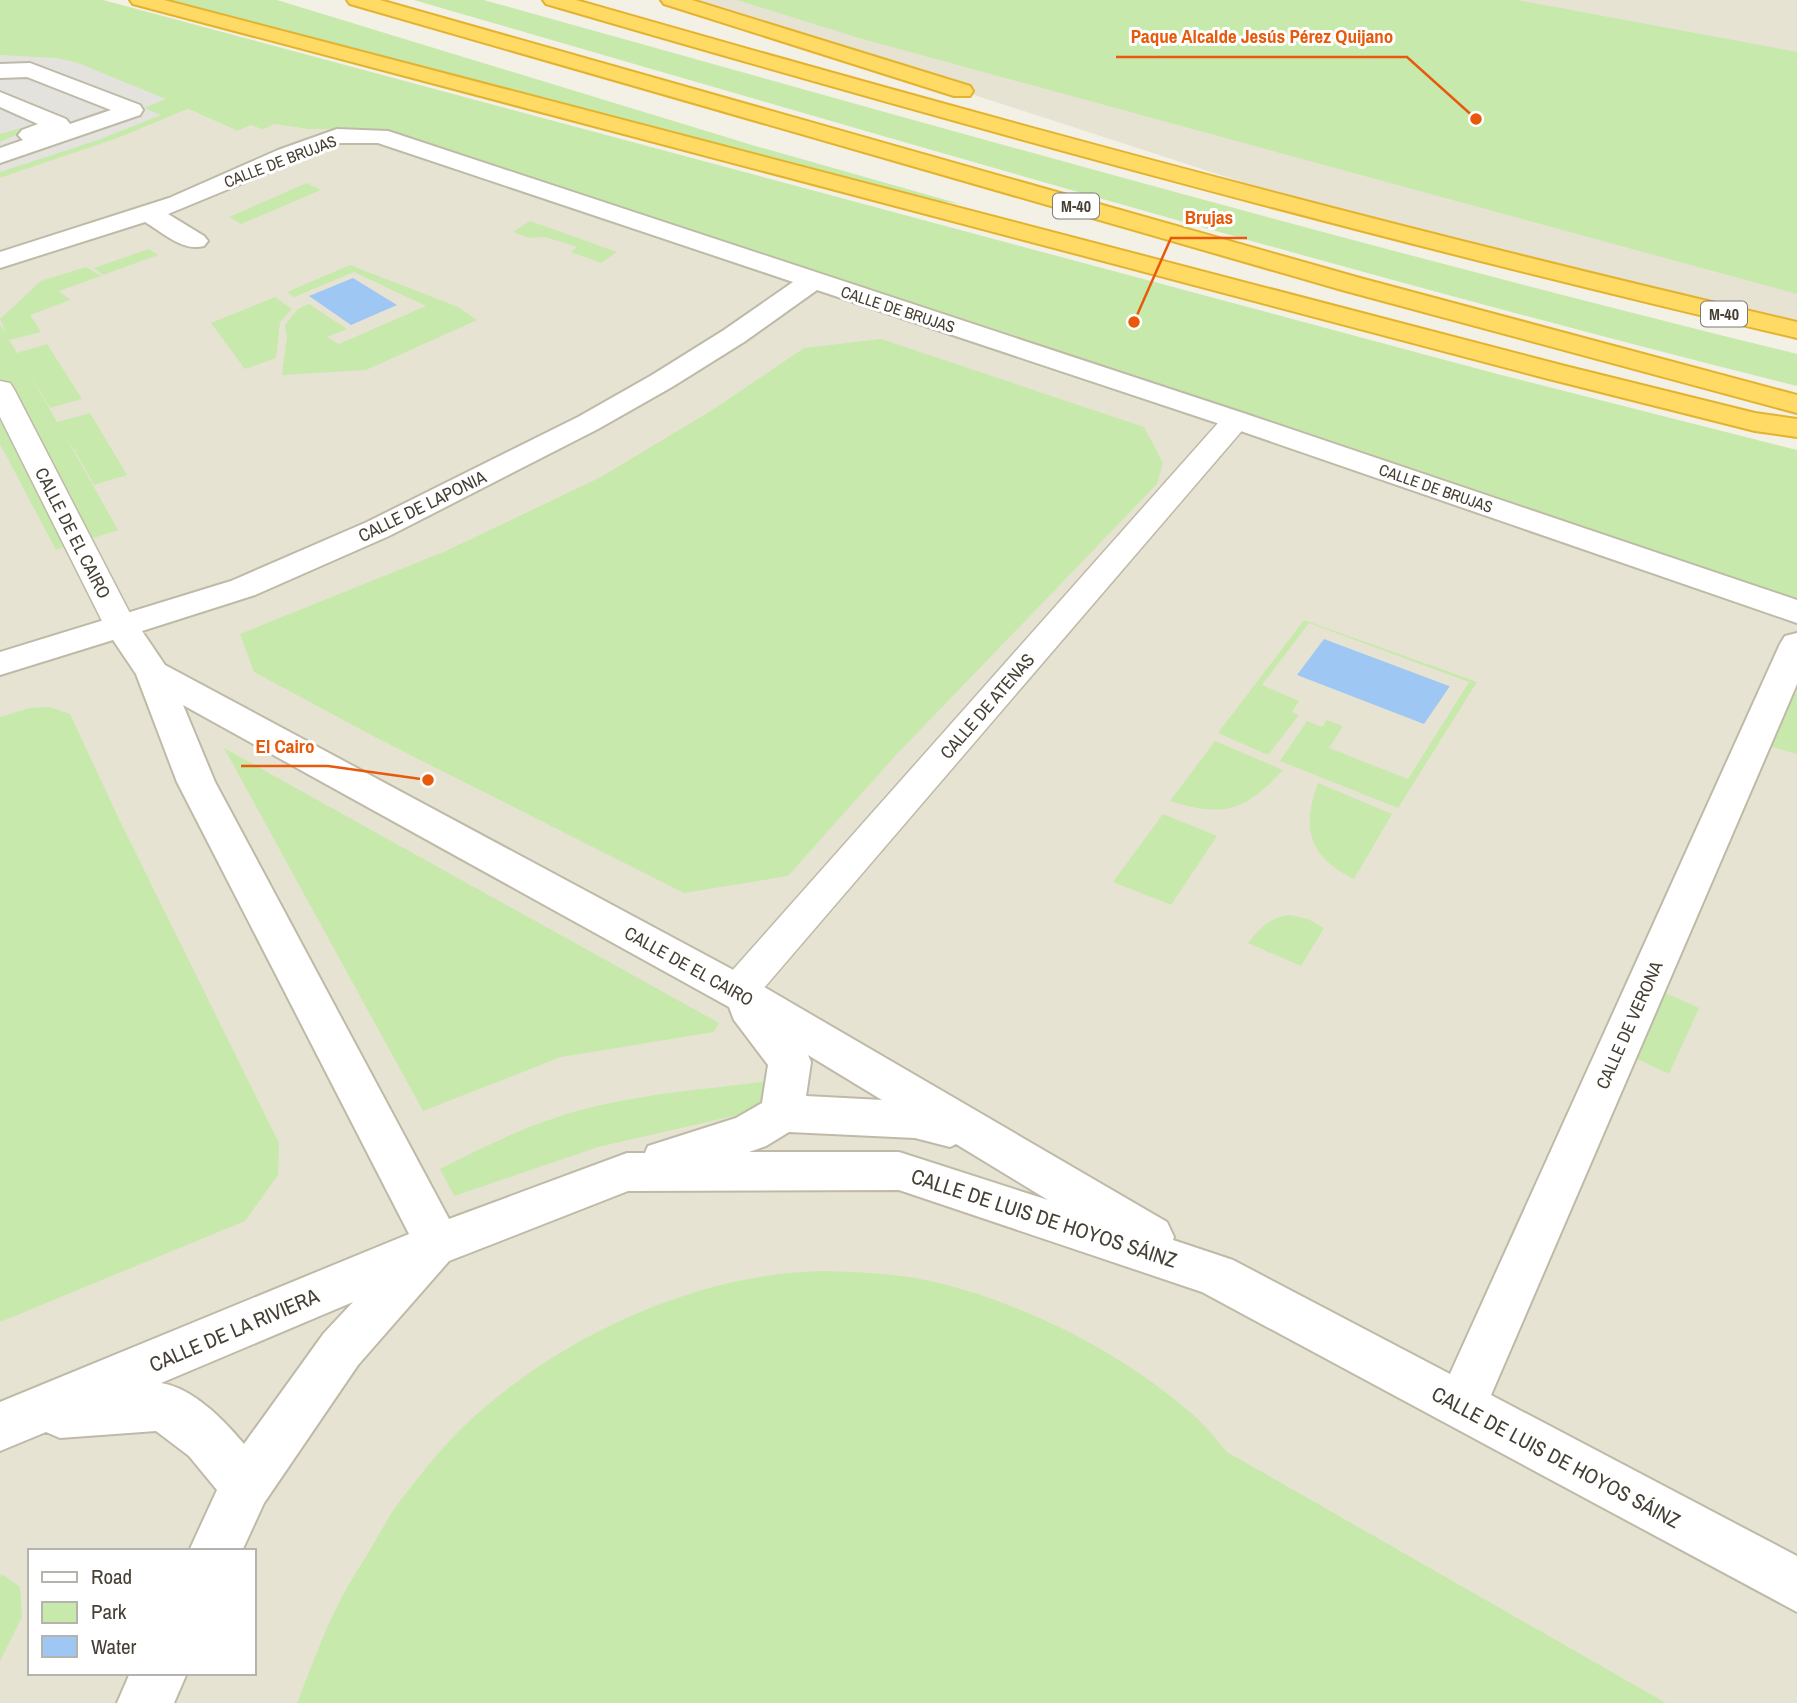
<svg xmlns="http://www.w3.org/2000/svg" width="1797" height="1703" viewBox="0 0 1797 1703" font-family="'Archivo Narrow',sans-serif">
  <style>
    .residential { fill: #e7e3d3; fill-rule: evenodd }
    .green { fill: #c7e9ab }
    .parking { fill: #e4e2dd }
    .water { fill: #9ec8f3 }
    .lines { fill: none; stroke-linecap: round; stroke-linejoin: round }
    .pedestrian-casing { stroke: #bfb9a7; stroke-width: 3 }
    .minor-casing { stroke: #bfb9a7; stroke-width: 4 }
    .motorway-casing { stroke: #e3b22f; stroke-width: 4 }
    .pedestrian { fill: #fff; fill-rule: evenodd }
    .minor { fill: #fff; fill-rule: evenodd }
    .motorway { fill: #ffda64; fill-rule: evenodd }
    .labels { text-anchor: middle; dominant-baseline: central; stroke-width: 6; stroke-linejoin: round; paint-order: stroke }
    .far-street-label { font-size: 16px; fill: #464034; stroke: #fff }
    .shield { fill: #fff; stroke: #7e7971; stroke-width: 2 }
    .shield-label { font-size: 16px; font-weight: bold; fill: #464034 }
    .street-label { font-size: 18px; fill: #464034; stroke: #fff }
    .near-street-label { font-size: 21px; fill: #464034; stroke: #fff }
    .leader { fill: none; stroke: #e8590c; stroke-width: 2.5 }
    .callout-dot { fill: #e8590c; stroke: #fff; stroke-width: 2.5 }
    .callout-label { font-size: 19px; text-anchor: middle; font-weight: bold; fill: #e8590c; stroke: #fff; stroke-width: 6; stroke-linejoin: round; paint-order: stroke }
  </style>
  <rect width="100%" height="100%" fill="#f3f0e5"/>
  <g class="residential">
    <path d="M 671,0 L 1797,0 L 1797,330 L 1393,231 L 808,41 Z"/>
    <path d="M 188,109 L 238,131 L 251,125 L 263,130 L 274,124 L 307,129 L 380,131 L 1797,600 L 1797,1703 L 0,1703 L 0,178 L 118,138 ZM 30,1551 L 254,1551 L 254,1673 L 30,1673 Z"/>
  </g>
  <g class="green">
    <path d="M 0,0 L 103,0 L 1501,375 L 1797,450 L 1797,600 L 380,131 L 307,129 L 274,124 L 263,130 L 251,125 L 238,131 L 188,109 L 118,138 L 0,178 Z"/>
    <path d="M 160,0 L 277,0 L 752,145 L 960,204 L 940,201 Z"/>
    <path d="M 414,0 L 484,0 C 921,122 1357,246 1797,354 L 1797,386 C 1333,270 874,133 414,0 Z"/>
    <path d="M 737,0 L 1517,0 L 1797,52 L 1797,294 L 859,38 Z"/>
    <path d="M 307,183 L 321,190 L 241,224 L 229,217 Z"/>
    <path d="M 530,221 L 617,252 L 601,263 L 571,252 L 577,247 L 545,237 L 530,238 L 513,232 Z"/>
    <path d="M 149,249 L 158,255 L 103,275 L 94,268 Z"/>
    <path d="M 350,265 L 458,307 L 477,320 L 366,370 L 282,375 L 287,337 L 285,325 L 298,309 L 309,304 L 347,329 L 327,337 L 339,344 L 426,306 L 354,272 L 294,297 L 287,292 Z"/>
    <path d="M 86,267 L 101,276 L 59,291 L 70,300 L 30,315 L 41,332 L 9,340 L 17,353 L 47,344 L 82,399 L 50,408 L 20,358 L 57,422 L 90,413 L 127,475 L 94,485 L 75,451 L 79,449 L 74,450 L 64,434 L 118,530 L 56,550 L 0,444 L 0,325 L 7,334 L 0,319 L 41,281 Z"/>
    <path d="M 275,297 L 292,309 L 280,322 L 276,358 L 245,369 L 211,323 Z"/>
    <path d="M 881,339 L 1144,427 L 1163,463 L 1157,484 L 895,756 L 788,876 L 684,893 L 373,736 L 254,672 L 240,634 L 446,551 L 601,477 L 714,409 L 804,348 Z"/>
    <path d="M 1304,620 L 1477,682 L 1398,808 L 1280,761 L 1307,721 L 1322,727 L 1327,720 L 1343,726 L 1329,748 L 1408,779 L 1469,682 L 1309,623 L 1262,685 L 1299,701 L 1292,712 L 1299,715 L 1268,755 L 1218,733 Z"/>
    <path d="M 1797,693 L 1797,754 L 1769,746 L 1788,694 Z"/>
    <path d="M 50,707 L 70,714 L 119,819 L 279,1143 L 278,1175 L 245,1221 L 0,1322 L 0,717 L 30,708 Z"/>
    <path d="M 1215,741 L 1283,770 C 1244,811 1225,818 1170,801 Z"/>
    <path d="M 224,748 L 719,1023 L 714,1032 L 561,1057 L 423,1111 Z"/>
    <path d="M 1318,783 L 1392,814 L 1354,879 C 1309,857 1301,829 1318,783 Z"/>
    <path d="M 1163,814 L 1217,836 L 1171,905 L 1113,882 Z"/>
    <path d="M 1291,915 L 1308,919 L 1324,928 L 1301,966 L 1248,943 C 1261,927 1270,917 1291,915 Z"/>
    <path d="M 1659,990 L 1699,1008 L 1669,1074 L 1629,1055 Z"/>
    <path d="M 778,1080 L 764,1109 L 598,1147 L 454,1196 L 440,1169 C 477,1150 513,1132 552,1119 C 624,1094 703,1090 778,1080 Z"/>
    <path d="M 824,1271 C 854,1272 885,1273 915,1278 C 1011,1296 1118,1349 1191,1413 C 1204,1424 1216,1439 1227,1452 L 1666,1703 L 297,1703 C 310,1670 322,1636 338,1605 C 347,1586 359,1568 370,1550 C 379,1535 387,1519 397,1505 C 416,1480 437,1453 458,1432 C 551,1340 694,1273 824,1271 Z"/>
    <path d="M 0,1575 L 5,1576 L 20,1587 L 22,1617 L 0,1661 Z"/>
  </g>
  <path class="parking" d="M 0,55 L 58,58 L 78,63 L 166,99 L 144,108 L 161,115 L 98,140 L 0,172 L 0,142 L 32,128 L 28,126 L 0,134 Z"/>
  <g class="water">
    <path d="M 353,278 L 397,305 L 351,325 L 309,296 Z"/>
    <path d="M 1324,639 L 1449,686 L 1450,686 L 1424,724 L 1297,675 Z"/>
  </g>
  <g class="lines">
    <defs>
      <g id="pedestrian">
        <path d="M 0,381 L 10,383 L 14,389 L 136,625 L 131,632 L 120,635 L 109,632 L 104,625 L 0,417 Z"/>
        <path d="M 1236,412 L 1246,414 L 1250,420 L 1246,426 L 751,1003 L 737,1008 L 723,1003 L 717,992 L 723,981 L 1226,414 Z"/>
      </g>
      <g id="minor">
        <path d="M 30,63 L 140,105 L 143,110 L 140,115 L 0,163 L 0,148 L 23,140 L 18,135 L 22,130 L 38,124 L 0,107 L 0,92 L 66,119 L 70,124 L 111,110 L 27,77 L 0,78 L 0,64 Z"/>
        <path d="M 337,129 L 388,131 L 1246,414 L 1797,600 L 1797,623 L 1226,426 L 817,290 L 744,342 L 672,387 L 598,429 L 389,536 L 255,595 L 142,631 L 165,665 L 752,980 L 1167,1222 L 1174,1237 L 1173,1240 L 1233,1260 L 1450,1374 L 1780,644 L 1785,636 L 1797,633 L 1797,684 L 1491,1395 L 1797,1556 L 1797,1612 L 1202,1292 L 899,1190 L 628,1191 L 449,1261 L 358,1365 L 264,1503 L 242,1551 L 189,1551 L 217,1490 L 189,1456 L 156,1431 L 60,1438 L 46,1432 L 0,1451 L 0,1402 L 409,1234 L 177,782 L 136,674 L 113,640 L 0,675 L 0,652 L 231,581 L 367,522 L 578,417 L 652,375 L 724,330 L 793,282 L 378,143 L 340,143 L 168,214 L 204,236 L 208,241 L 204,246 C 183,252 162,232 145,222 L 0,268 L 0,252 L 169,198 L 278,150 ZM 183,705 L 729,1007 L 734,1020 L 768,1065 L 762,1103 L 736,1118 L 648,1146 L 645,1153 L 627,1153 L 449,1219 L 215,782 ZM 808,1055 L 882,1100 L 806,1096 L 811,1062 ZM 789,1132 L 915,1138 L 950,1147 L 956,1144 L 1048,1200 L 899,1152 L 749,1152 L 766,1146 ZM 353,1302 L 324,1333 L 244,1444 C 224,1420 193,1388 161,1383 Z"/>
        <path d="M 130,1673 L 187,1673 L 174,1703 L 117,1703 Z"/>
      </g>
      <g id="motorway">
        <path d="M 130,0 L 164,0 L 1565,366 L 1755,413 L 1797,419 L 1797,437 L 1755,431 L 1545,378 L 133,4 Z"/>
        <path d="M 347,0 L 380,0 L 1360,278 L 1797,395 L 1797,413 L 1342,290 L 350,4 Z"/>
        <path d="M 543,0 L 576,0 C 980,116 1387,227 1797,322 L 1797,338 C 1376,240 960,125 546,4 Z"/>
        <path d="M 661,0 L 692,0 L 970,86 L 973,91 L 970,96 L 954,96 L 664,4 Z"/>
      </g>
    </defs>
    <use href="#pedestrian" class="pedestrian-casing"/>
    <use href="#minor" class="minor-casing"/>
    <use href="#motorway" class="motorway-casing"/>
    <use href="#pedestrian" class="pedestrian"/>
    <use href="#minor" class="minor"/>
    <use href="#motorway" class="motorway"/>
  </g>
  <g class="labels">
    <g class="far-street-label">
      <text transform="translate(280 161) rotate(-21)">CALLE DE BRUJAS</text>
      <text transform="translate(898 309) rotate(18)">CALLE DE BRUJAS</text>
      <text transform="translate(1436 488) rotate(19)">CALLE DE BRUJAS</text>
    </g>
    <g class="shield">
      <rect x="1053" y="193.5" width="46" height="25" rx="5"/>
      <rect x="1701" y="301.5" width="46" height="25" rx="5"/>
    </g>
    <g class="shield-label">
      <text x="1076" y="206">M-40</text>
      <text x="1724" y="314">M-40</text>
    </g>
    <g class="street-label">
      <text transform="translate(422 506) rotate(-26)">CALLE DE LAPONIA</text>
      <text transform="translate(73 533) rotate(63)">CALLE DE EL CAIRO</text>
      <text transform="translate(987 706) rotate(-49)">CALLE DE ATENAS</text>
      <text transform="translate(689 966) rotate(29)">CALLE DE EL CAIRO</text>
      <text transform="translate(1629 1025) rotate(-66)">CALLE DE VERONA</text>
    </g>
    <g class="near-street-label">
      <text transform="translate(1044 1218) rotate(18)">CALLE DE LUIS DE HOYOS SÁINZ</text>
      <text transform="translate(234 1330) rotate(-23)">CALLE DE LA RIVIERA</text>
      <text transform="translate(1556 1457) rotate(28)">CALLE DE LUIS DE HOYOS SÁINZ</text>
    </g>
  </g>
  <path class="leader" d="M1476 119L1407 57H1116M1134 322L1171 238H1247M428 780L328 766H241"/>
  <g class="callout-dot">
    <circle cx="1476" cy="119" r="7"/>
    <circle cx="1134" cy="322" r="7"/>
    <circle cx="428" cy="780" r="7"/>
  </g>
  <g class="callout-label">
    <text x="1262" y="43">Paque Alcalde Jesús Pérez Quijano</text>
    <text x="1209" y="224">Brujas</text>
    <text x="285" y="753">El Cairo</text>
  </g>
  <rect x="28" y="1549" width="228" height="126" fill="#ffffff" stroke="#b5b3ae" stroke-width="2"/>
  <rect x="42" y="1572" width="35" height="10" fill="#ffffff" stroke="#b5b3ae" stroke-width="2"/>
  <text x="91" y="1584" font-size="21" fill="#464034">Road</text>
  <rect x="42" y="1602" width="35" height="21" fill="#c7e9ab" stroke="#b5b3ae" stroke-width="2"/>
  <text x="91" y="1619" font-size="21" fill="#464034">Park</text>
  <rect x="42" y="1636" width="35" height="21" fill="#9ec8f3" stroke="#b5b3ae" stroke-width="2"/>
  <text x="91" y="1654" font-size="21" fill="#464034">Water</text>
</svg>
